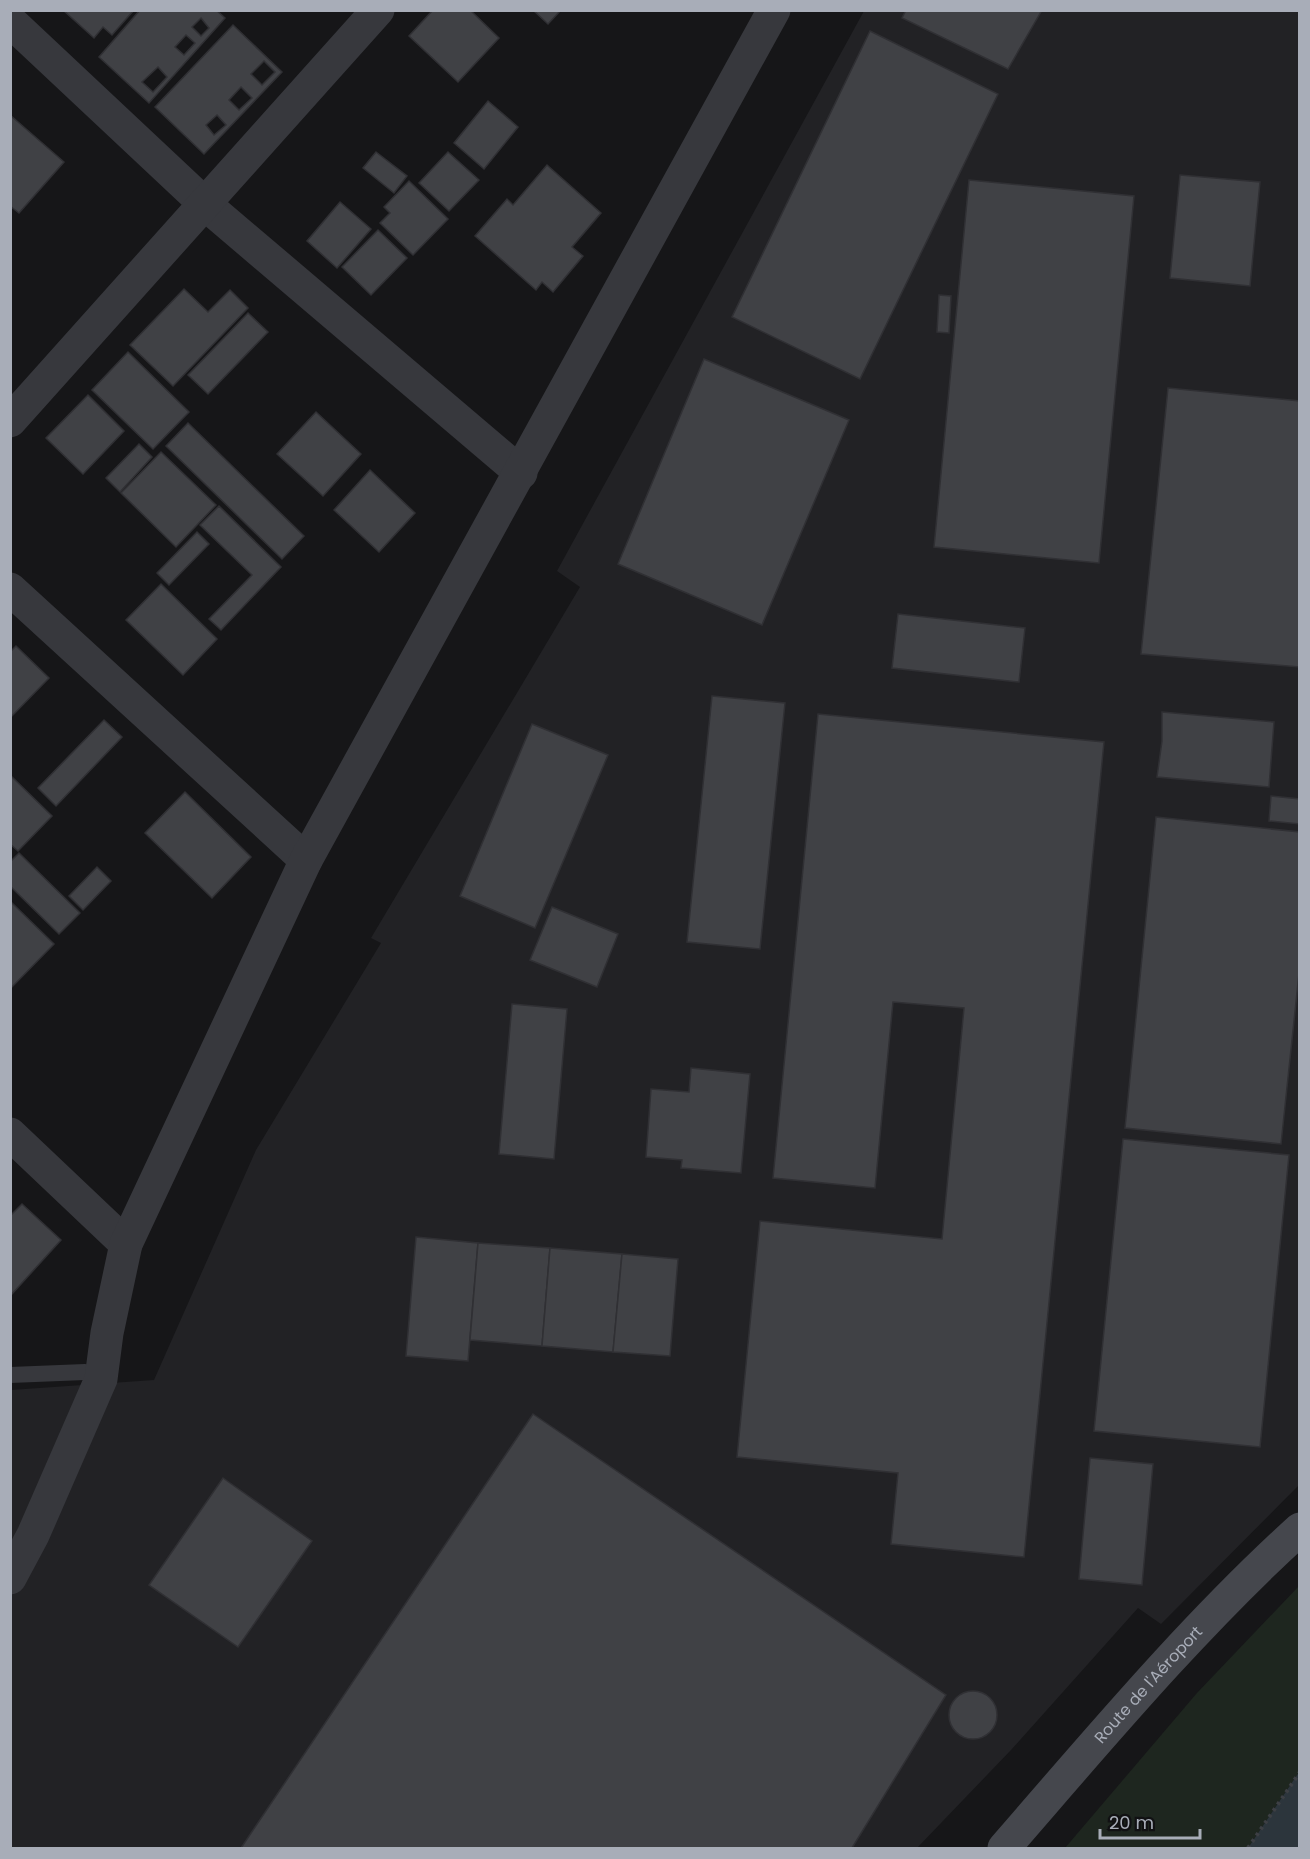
<svg xmlns="http://www.w3.org/2000/svg" width="1310" height="1859" viewBox="0 0 1310 1859" font-family="Poppins,sans-serif">
  <style>
    .built { fill: #222225 }
    .green { fill: #1e261f }
    .water { fill: #2c353c }
    .building { fill: #404145; stroke: #303034; stroke-width: 1.5; fill-rule: evenodd }
    .lines { fill: none; stroke-linecap: round; stroke-linejoin: round }
    .path { stroke: #3d3f44; stroke-width: 4; stroke-dasharray: 3 4.5; stroke-linecap: butt }
    .service { stroke: #37383d; stroke-width: 16 }
    .minor { stroke: #37383d; stroke-width: 33 }
    .secondary { stroke: #45474d; stroke-width: 33 }
    .labels { text-anchor: middle; dominant-baseline: central; stroke-width: 4.5; stroke-linejoin: round; paint-order: stroke }
    .street-label { font-size: 16px; fill: #a8adb8; stroke: #111113 }
  </style>
  <rect width="100%" height="100%" fill="#161618"/>
  <path class="built" d="M 864,11 L 1299,11 L 1299,1485 L 1161,1624 L 1138,1608 L 1011,1750 L 917,1848 L 11,1848 L 11,1390 L 154,1380 L 256,1150 L 381,943 L 371,938 L 580,587 L 557,571 Z"/>
  <path class="green" d="M 1299,1586 L 1299,1772 L 1248,1848 L 1065,1848 L 1197,1693 Z"/>
  <path class="water" d="M 1299,1772 L 1299,1848 L 1248,1848 Z"/>
  <g class="building">
    <path d="M 63,10 L 134,10 L 112,35 L 103,27 L 94,38 Z"/>
    <path d="M 140,10 L 216,10 L 225,18 L 149,103 L 99,57 ZM 201,18 L 209,28 L 201,36 L 192,27 ZM 186,35 L 195,43 L 184,55 L 175,47 ZM 158,67 L 167,77 L 153,92 L 142,82 Z"/>
    <path d="M 433,10 L 470,10 L 499,38 L 458,82 L 409,36 Z"/>
    <path d="M 533,10 L 561,10 L 548,24 Z"/>
    <path d="M 906,10 L 1042,10 L 1008,69 L 902,18 Z"/>
    <path d="M 233,25 L 282,72 L 204,154 L 155,107 ZM 264,61 L 275,72 L 262,85 L 251,74 ZM 241,87 L 252,98 L 239,110 L 229,100 ZM 217,115 L 226,125 L 214,135 L 206,125 Z"/>
    <path d="M 870,31 L 998,94 L 860,379 L 732,317 Z"/>
    <path d="M 488,101 L 518,127 L 484,169 L 454,143 Z"/>
    <path d="M 10,115 L 64,162 L 19,213 L 10,206 Z"/>
    <path d="M 376,152 L 407,176 L 394,193 L 363,168 Z"/>
    <path d="M 448,152 L 479,180 L 449,211 L 419,183 Z"/>
    <path d="M 547,165 L 601,213 L 572,247 L 583,256 L 553,292 L 542,282 L 536,290 L 475,236 L 507,199 L 513,205 Z"/>
    <path d="M 1180,175 L 1260,182 L 1250,286 L 1170,278 Z"/>
    <path d="M 969,180 L 1134,196 L 1099,563 L 934,547 Z"/>
    <path d="M 409,181 L 448,219 L 413,255 L 380,223 L 390,213 L 384,207 Z"/>
    <path d="M 340,202 L 371,229 L 337,268 L 307,241 Z"/>
    <path d="M 378,230 L 407,258 L 371,295 L 342,267 Z"/>
    <path d="M 184,289 L 208,312 L 230,290 L 248,308 L 173,386 L 130,345 Z"/>
    <path d="M 939,295 L 951,296 L 949,333 L 937,332 Z"/>
    <path d="M 248,313 L 268,332 L 208,394 L 188,375 Z"/>
    <path d="M 128,352 L 189,412 L 153,449 L 92,390 Z"/>
    <path d="M 704,359 L 849,420 L 762,625 L 618,564 Z"/>
    <path d="M 1168,388 L 1300,401 L 1300,667 L 1141,654 Z"/>
    <path d="M 88,395 L 124,431 L 83,474 L 46,438 Z"/>
    <path d="M 316,412 L 361,454 L 323,496 L 277,454 Z"/>
    <path d="M 188,423 L 304,536 L 282,559 L 166,446 Z"/>
    <path d="M 139,444 L 152,457 L 120,492 L 106,478 Z"/>
    <path d="M 161,452 L 216,505 L 176,547 L 121,493 Z"/>
    <path d="M 370,470 L 415,513 L 379,552 L 334,510 Z"/>
    <path d="M 219,506 L 281,567 L 221,630 L 209,619 L 252,575 L 200,525 Z"/>
    <path d="M 197,532 L 209,544 L 169,585 L 157,573 Z"/>
    <path d="M 161,584 L 217,639 L 183,675 L 126,620 Z"/>
    <path d="M 898,614 L 1025,628 L 1019,682 L 892,668 Z"/>
    <path d="M 16,646 L 49,678 L 10,718 L 10,652 Z"/>
    <path d="M 712,696 L 785,703 L 760,949 L 687,942 Z"/>
    <path d="M 1162,712 L 1274,722 L 1269,787 L 1157,777 L 1162,741 Z"/>
    <path d="M 818,714 L 1104,742 L 1024,1557 L 891,1544 L 898,1473 L 737,1457 L 760,1221 L 942,1239 L 964,1008 L 893,1002 L 875,1188 L 773,1178 Z"/>
    <path d="M 104,720 L 122,737 L 56,806 L 38,788 Z"/>
    <path d="M 532,724 L 608,755 L 535,928 L 460,896 Z"/>
    <path d="M 10,775 L 52,816 L 18,851 L 10,844 Z"/>
    <path d="M 185,792 L 251,857 L 212,898 L 145,833 Z"/>
    <path d="M 1271,796 L 1300,799 L 1300,824 L 1269,821 Z"/>
    <path d="M 1156,817 L 1300,832 L 1300,964 L 1281,1144 L 1125,1128 Z"/>
    <path d="M 19,853 L 80,913 L 59,934 L 10,886 L 10,862 Z"/>
    <path d="M 97,867 L 111,881 L 83,910 L 69,896 Z"/>
    <path d="M 10,901 L 54,944 L 10,989 Z"/>
    <path d="M 552,907 L 618,934 L 597,987 L 530,960 Z"/>
    <path d="M 512,1004 L 567,1009 L 554,1159 L 499,1154 Z"/>
    <path d="M 691,1068 L 750,1074 L 741,1173 L 681,1168 L 682,1160 L 646,1157 L 651,1089 L 689,1092 Z"/>
    <path d="M 1123,1139 L 1289,1155 L 1260,1447 L 1094,1431 Z"/>
    <path d="M 22,1204 L 61,1240 L 11,1295 L 10,1216 Z"/>
    <path d="M 416,1237 L 478,1243 L 468,1361 L 406,1356 Z"/>
    <path d="M 478,1243 L 550,1248 L 542,1346 L 470,1340 Z"/>
    <path d="M 550,1248 L 622,1254 L 613,1352 L 542,1346 Z"/>
    <path d="M 622,1254 L 678,1259 L 670,1356 L 613,1352 Z"/>
    <path d="M 533,1414 L 946,1695 L 852,1848 L 241,1848 Z"/>
    <path d="M 1090,1458 L 1153,1464 L 1142,1585 L 1079,1579 Z"/>
    <path d="M 223,1478 L 312,1541 L 238,1647 L 149,1585 Z"/>
    <circle cx="973" cy="1715" r="24"/>
  </g>
  <g class="lines">
    <path class="path" d="M 1248,1848 L 1300,1772"/>
    <path class="service" d="M 10,1375 L 85,1372"/>
    <g class="minor">
      <path d="M 10,21 L 206,205 L 521,473"/>
      <path d="M 10,421 L 378,10"/>
      <path d="M 10,589 L 306,860"/>
      <path d="M 10,1134 L 126,1244"/>
      <path d="M 10,1578 L 33,1535 L 101,1379 L 107,1333 L 126,1244 L 306,860 L 774,10"/>
    </g>
    <path class="secondary" id="s1" d="M 1004,1848 C 1098,1740 1194,1625 1300,1529"/>
  </g>
  <g class="labels">
    <g class="street-label">
      <text stroke="none"><textPath href="#s1" startOffset="218">Route de l'Aéroport</textPath></text>
    </g>
  </g>
  <rect width="1310" height="1859" fill="none" stroke="#a8adb8" stroke-width="24"/>
  <path d="M1100 1829v9h100v-9" fill="none" stroke="#a8adb8" stroke-width="3"/>
  <text x="1109" y="1829" font-size="18" fill="#a8adb8" stroke="#111113" stroke-width="4.5" paint-order="stroke">20 m</text>
</svg>
